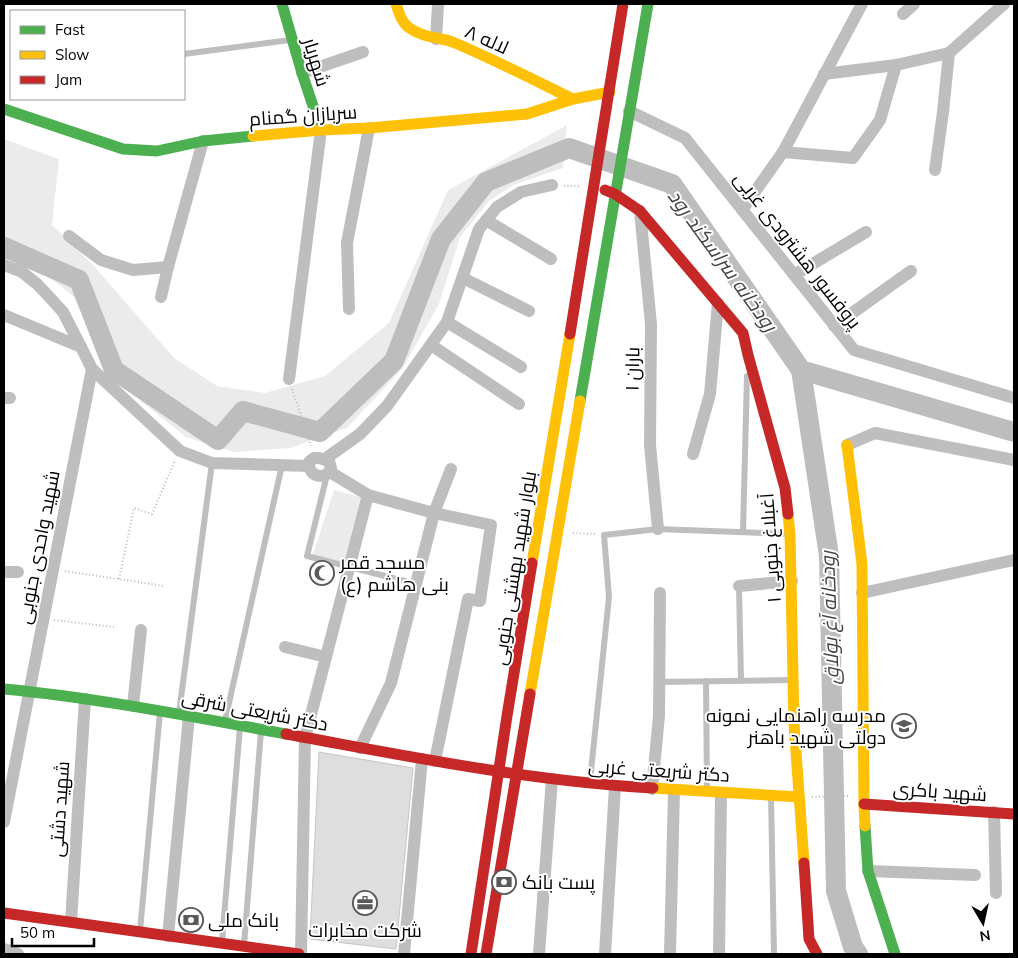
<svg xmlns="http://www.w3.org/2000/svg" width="1018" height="958" viewBox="0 0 1018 958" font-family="Mulish,Cairo,sans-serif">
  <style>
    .green { fill: #ebebeb }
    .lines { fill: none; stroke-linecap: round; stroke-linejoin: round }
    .river { stroke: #bdbdbd; stroke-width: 20 }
    .building { fill: #dedede; stroke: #c6c6c6 }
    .path { stroke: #b9b9b9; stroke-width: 2; stroke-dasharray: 1 2.5; stroke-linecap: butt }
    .lane { stroke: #bebebe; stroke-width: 6 }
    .street { stroke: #bebebe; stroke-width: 12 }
    .fast { stroke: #4caf50; stroke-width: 11 }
    .slow { stroke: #ffc107; stroke-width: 11 }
    .jam { stroke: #c62828; stroke-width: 11 }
    .labels { text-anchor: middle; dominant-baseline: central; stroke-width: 4; stroke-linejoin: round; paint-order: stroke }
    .street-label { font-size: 19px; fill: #000; stroke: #fff }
    .poi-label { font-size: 19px; fill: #000; stroke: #fff; text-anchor: start }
    .water-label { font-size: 20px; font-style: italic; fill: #424242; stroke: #fff }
  </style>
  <rect width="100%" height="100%" fill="#fff"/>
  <g class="green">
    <path d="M 567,125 L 563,168 L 513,185 L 489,201 L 460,237 L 439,304 L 402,369 L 347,428 L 290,448 L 234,452 L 186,437 L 112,378 L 74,297 L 41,270 L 4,254 L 4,139 L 59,159 L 52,225 L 94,266 L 174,358 L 217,386 L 265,393 L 325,376 L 389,323 L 448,190 Z"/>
    <path d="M 334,490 L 364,498 L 345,564 L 313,554 Z"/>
  </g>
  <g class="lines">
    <g class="river">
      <path d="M 4,247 L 79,280 L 114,370 L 218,440 L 243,411 L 320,432 L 394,361 L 441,239 L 486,182 L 569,148 L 672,184 L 801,370 L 1014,432"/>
      <path d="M 801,370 L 829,556 L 836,891 L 853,947 L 858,954"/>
    </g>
  </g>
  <path class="building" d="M 319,752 L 413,768 L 396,949 L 310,939 Z"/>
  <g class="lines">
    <g class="path">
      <path d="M 564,186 L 580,186"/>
      <path d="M 292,389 L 311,446"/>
      <path d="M 573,533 L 596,534"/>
      <path d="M 65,571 L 164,586"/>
      <path d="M 119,579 L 134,508 L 152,514 L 175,461"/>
      <path d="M 54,620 L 114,627"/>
      <path d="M 812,797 L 850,796"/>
    </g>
    <g class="lane">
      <path d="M 184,54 L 290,40"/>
      <path d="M 327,475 L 307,556 L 416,584"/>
      <path d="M 743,532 L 747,376"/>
      <path d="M 739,586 L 741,680"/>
      <path d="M 706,681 L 707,790"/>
      <path d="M 659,682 L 793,680"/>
      <path d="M 179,713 L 212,463"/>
      <path d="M 225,721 L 282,465"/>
      <path d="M 590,781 L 609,597 L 604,535 L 658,529 L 789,534"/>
      <path d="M 771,796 L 774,954"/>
      <path d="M 140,931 L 160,712"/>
      <path d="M 222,941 L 240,727"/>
      <path d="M 244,945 L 261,731"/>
    </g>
    <g class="street">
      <path d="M 903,14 L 914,4"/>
      <path d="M 436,39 L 438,4"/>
      <path d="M 302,73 L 363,52"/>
      <path d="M 824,74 L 896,65 L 949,53 L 1004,4"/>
      <path d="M 629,111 L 685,138 L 854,350 L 1014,398"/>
      <path d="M 783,152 L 853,158 L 880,120 L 896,65"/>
      <path d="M 935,170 L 943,112 L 949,53"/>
      <path d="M 742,210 L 783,152 L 862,4"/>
      <path d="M 640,211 L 651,324 L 650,445 L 658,529"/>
      <path d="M 486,220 L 551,259"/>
      <path d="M 69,236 L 101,260 L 133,270 L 168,267"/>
      <path d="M 4,265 L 22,272 L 37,284 L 53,301 L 63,312 L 81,347"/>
      <path d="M 794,275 L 866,232"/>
      <path d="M 463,278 L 529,311"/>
      <path d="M 161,297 L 168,267 L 203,141"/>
      <path d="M 349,309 L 347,243 L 369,128"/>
      <path d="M 4,315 L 81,347 L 92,369 L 180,451 L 212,463 L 309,466"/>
      <path d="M 447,322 L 521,367"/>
      <path d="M 834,326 L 911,271"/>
      <path d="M 431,345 L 519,404"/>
      <path d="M 289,379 L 321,130"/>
      <path d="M 4,398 L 10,398"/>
      <path d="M 847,445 L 875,433 L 1014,460"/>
      <path d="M 693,454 L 710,394 L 718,303"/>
      <path d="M 314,458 L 319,458 L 329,461 L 331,468 C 326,482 307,476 309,462 Z"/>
      <path d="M 325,459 L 360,434 L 387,406 L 447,322 L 479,229 L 497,207 L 521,192 L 552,185"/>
      <path d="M 330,472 L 368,495 L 434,513 L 491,525 L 480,601 L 468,599 L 435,761"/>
      <path d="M 4,572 L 18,572"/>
      <path d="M 739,586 L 792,581"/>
      <path d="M 862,593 L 1014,560"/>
      <path d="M 285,647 L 326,657"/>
      <path d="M 133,706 L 141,630"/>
      <path d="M 360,748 L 391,683 L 434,513 L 451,469"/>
      <path d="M 652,789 L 659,716 L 660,593"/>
      <path d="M 994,812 L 996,893"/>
      <path d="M 4,822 L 92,369"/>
      <path d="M 868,871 L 975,875"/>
      <path d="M 71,922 L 85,699"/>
      <path d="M 168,936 L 189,716"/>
      <path d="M 4,949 L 18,954"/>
      <path d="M 301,954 L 305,738 L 368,495"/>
      <path d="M 404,954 L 422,759"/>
      <path d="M 539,954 L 552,779"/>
      <path d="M 605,954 L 615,786"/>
      <path d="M 670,954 L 674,791"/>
      <path d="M 719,954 L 721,793"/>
    </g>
    <g class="fast">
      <path d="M 282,4 L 302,73 L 321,130"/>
      <path d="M 4,109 L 123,149 L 157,151 L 203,141 L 253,136"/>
      <path d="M 580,401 L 648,4"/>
      <path d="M 4,689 C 99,698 193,717 286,734"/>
      <path d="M 865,826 L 868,871 L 895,954"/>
    </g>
    <g class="slow">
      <path d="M 396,4 C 399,13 401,21 408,27 C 422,38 440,37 455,43 C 495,60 534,80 573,99"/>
      <path d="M 253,136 L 321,130 L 369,128 L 527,114 L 573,99 L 610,92"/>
      <path d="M 847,445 L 862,564 L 864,804 L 865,826"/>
      <path d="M 788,514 L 790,534 L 794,724 L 804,863"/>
      <path d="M 532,563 L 570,334"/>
      <path d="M 530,694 L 580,401"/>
      <path d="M 653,788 L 799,797"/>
    </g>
    <g class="jam">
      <path d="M 605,190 L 615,194 L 640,211 L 743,333 L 748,355 L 785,488 L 788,514"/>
      <path d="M 570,334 L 623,4"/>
      <path d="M 286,734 C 408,756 529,781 653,788"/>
      <path d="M 864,804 L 1014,814"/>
      <path d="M 804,863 L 809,939 L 817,954"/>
      <path d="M 4,913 L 299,954"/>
      <path d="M 471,954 L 507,716 L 532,563"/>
      <path d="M 486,954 L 530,694"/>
    </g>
  </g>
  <defs>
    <symbol id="mosque-ring" viewBox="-11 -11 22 22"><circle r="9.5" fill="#fff" stroke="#595959" stroke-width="1.5"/><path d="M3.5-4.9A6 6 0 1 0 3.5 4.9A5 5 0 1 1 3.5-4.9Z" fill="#595959"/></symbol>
    <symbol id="school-ring" viewBox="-11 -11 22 22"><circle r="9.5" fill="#fff" stroke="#595959" stroke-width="1.5"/><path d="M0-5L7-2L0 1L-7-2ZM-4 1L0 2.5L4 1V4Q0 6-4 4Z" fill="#595959"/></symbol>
    <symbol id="bank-ring" viewBox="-11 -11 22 22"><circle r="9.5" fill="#fff" stroke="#595959" stroke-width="1.5"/><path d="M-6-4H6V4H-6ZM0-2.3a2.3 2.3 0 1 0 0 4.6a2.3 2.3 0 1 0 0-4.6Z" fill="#595959"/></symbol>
    <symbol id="office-ring" viewBox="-11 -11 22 22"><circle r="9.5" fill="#fff" stroke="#595959" stroke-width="1.5"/><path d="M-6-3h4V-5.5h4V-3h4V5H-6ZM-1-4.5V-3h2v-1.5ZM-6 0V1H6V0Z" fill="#595959"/></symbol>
  </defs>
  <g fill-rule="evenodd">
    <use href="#mosque-ring" x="308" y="559" width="28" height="28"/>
    <use href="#school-ring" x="890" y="712" width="28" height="28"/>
    <use href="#bank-ring" x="490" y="868" width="28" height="28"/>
    <use href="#office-ring" x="351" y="889" width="28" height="28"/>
    <use href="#bank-ring" x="177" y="906" width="28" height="28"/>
  </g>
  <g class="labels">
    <g class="street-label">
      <text transform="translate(487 39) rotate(24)">لاله ۸</text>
      <text transform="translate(317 62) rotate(73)">شهریار</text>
      <text transform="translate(303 115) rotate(-4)">سربازان گمنام</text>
      <text transform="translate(798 250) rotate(52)">پروفسور هشترودی غربی</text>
      <text transform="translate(632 369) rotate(-89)">باران ۱</text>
      <text transform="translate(38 547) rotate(-79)">شهید واحدی جنوبی</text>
      <text transform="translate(770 548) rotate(-94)">آغبلاغ جنوبی ۱</text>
      <text transform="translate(514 568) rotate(-81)">بلوار شهید بهشتی جنوبی</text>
      <text transform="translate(255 710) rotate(11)">دکتر شریعتی شرقی</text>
      <text transform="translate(659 770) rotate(4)">دکتر شریعتی غربی</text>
      <text transform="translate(940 791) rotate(4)">شهید باکری</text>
      <text transform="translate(59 809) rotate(-86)">شهید دشتی</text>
    </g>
    <g class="poi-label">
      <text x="340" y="562">مسجد قمر<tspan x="340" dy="22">بنی هاشم (ع)</tspan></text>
      <text x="886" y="715" text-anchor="end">مدرسه راهنمایی نمونه<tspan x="886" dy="22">دولتی شهید باهنر</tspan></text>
      <text x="522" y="882">پست بانک</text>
      <text x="208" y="920">بانک ملی</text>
      <text x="365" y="930" text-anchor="middle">شرکت مخابرات</text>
    </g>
    <g class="water-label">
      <text transform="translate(723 260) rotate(54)">رودخانه سراسکند رود</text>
      <text transform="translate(829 618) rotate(-92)">رودخانه آغ بولاق</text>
    </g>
  </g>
  <rect width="1018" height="958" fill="none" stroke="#000000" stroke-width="10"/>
  <rect x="10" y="10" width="175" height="90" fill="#ffffff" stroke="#999999"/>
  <rect x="20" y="26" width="25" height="8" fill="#4caf50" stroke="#999999"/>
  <text x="55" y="35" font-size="15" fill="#000000">Fast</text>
  <rect x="20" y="51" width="25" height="8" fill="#ffc107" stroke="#999999"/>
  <text x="55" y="60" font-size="15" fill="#000000">Slow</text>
  <rect x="20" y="76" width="25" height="8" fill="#c62828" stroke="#999999"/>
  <text x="55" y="85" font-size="15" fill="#000000">Jam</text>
  <g transform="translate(983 923) rotate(171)" stroke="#ffffff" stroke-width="4" paint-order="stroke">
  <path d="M0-4L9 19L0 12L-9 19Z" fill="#000000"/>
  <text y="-8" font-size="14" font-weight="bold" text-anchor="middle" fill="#000000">N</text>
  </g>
  <path d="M12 938v8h82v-8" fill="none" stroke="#000000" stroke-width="2.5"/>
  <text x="20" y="938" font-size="15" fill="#000000" stroke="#ffffff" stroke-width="4" paint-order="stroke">50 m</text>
</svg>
